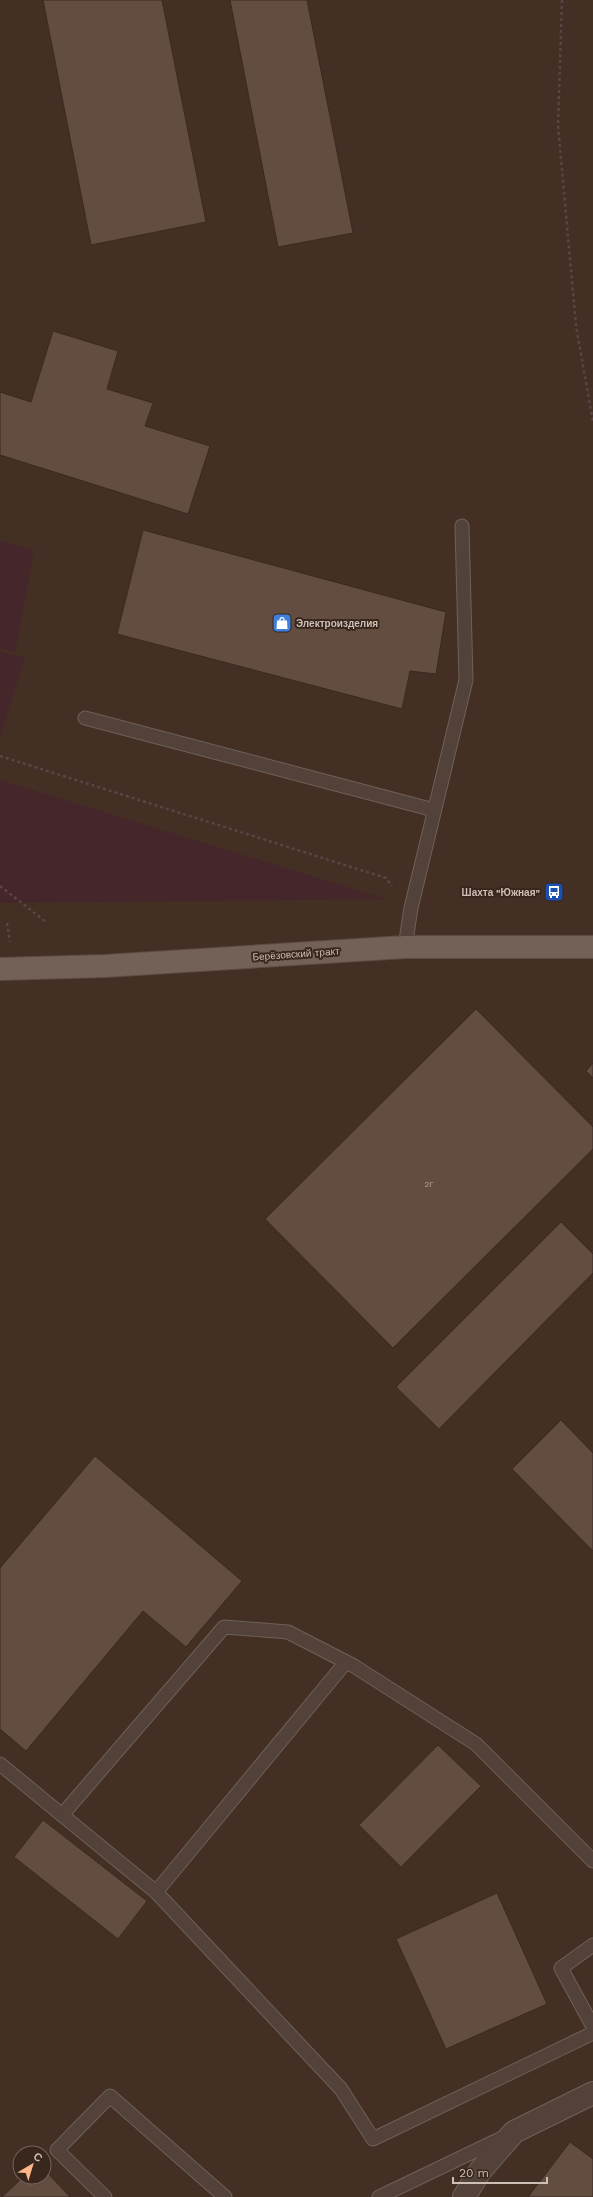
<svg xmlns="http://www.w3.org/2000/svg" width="593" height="2197" viewBox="0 0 593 2197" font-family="'Work Sans',sans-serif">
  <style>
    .green { fill: #45262a }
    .building { fill: #634d40; stroke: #3b2920 }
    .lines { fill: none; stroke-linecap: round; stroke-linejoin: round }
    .lane-casing { stroke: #706057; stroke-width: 15 }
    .street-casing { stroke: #706057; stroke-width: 24 }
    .primary-casing { stroke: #5c4c43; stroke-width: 24 }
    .path { stroke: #5e4346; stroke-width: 2.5; stroke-dasharray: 3 3; stroke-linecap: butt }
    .lane { stroke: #534239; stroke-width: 13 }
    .street { stroke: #534239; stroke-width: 22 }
    .primary { stroke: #736157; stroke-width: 22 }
    .labels { text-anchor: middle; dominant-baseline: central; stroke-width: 4; stroke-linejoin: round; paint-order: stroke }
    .number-label { font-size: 8px; fill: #b2a298 }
    .poi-label { font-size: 10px; font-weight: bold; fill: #cdbfb6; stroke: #39271d; text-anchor: start }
    .street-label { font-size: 10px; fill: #cdbfb6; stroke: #39271d }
  </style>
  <rect width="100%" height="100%" fill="#442f24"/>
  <g class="green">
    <path d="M 0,541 L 34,550 L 15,653 L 0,648 Z"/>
    <path d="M 0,651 L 25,658 L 0,737 Z"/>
    <path d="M 0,780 L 386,899 L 0,903 Z"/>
  </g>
  <g class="building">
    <path d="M 43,0 L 162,0 L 206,222 L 91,245 Z"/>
    <path d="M 230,0 L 307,0 L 353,233 L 278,247 Z"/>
    <path d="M 53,331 L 118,351 L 107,389 L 153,403 L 145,426 L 210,446 L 188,514 L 0,455 L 0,392 L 31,402 Z"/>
    <path d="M 143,530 L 446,612 L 436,674 L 410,671 L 402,709 L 117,634 Z"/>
    <path d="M 476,1009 L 593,1127 L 593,1149 L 393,1348 L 265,1219 Z"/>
    <path d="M 593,1063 L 593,1078 L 586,1071 Z"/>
    <path d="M 561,1222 L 593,1254 L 593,1273 L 439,1429 L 396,1387 Z"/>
    <path d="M 561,1420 L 593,1453 L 593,1551 L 512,1469 Z"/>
    <path d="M 95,1456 L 242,1581 L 186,1647 L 143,1611 L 26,1751 L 0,1729 L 0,1568 Z"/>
    <path d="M 438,1745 L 481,1786 L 401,1867 L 359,1825 Z"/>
    <path d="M 43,1820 L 147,1901 L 118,1939 L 14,1857 Z"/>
    <path d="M 497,1893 L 547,2004 L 446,2049 L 396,1939 Z"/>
    <path d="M 570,2142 L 593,2159 L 593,2197 L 528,2197 Z"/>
    <path d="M 44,2169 L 70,2197 L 2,2197 L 23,2177 L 44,2177 Z"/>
  </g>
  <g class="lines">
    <defs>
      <g id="lane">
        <path d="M 85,718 L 434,810"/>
        <path d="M 405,947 L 411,908 L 466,680 L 462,526"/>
        <path d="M 0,1764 L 62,1815 L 224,1627 L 288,1632 L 354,1666 L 476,1744 L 593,1861"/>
        <path d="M 62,1815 L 156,1892 L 346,1662"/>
        <path d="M 156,1892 L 341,2089 L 373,2139 L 593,2033"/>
        <path d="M 593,1945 L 561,1968 L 593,2027"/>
        <path d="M 105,2197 L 57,2150 L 110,2096 L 225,2197"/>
        <path d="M 379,2197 L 504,2137"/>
      </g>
      <path id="street" d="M 464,2197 L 480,2171 L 514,2132 L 593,2093"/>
      <path id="primary" d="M 0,969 L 105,966 L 405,947 L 593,947"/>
    </defs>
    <use href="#lane" class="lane-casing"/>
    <use href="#street" class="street-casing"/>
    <use href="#primary" class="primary-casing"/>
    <g class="path">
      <path d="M 562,0 L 558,125 L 576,326 L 593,422"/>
      <path d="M 0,756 L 386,878 L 392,886"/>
      <path d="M 0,886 L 46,922"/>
      <path d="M 7,923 L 10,942"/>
    </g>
    <use href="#lane" class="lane"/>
    <use href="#street" class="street"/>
    <use href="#primary" class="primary"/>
  </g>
  <defs>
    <symbol id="shop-square" viewBox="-11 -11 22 22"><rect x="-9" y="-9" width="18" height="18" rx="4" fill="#3f7fe0" stroke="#39271d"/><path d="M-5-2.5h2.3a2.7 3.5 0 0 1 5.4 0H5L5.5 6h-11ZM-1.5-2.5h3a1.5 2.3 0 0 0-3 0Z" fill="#fff"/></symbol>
    <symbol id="bus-square" viewBox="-11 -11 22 22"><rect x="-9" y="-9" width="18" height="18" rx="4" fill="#1a4fb4" stroke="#39271d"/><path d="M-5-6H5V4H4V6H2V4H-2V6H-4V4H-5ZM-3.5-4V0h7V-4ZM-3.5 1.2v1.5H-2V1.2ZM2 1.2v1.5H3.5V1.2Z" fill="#fff"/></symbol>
  </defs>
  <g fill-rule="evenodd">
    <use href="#shop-square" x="271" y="612" width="22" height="22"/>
    <use href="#bus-square" x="543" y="881" width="22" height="22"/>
  </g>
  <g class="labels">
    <g class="number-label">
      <text x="429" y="1184">2Г</text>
    </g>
    <g class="poi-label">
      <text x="296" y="623">Электроизделия</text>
      <text x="540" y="892" text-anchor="end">Шахта "Южная"</text>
    </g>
    <g class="street-label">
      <text transform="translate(296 954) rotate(-4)">Берёзовский тракт</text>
    </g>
  </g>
  <g transform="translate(32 2165) rotate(38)"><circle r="19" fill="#39271d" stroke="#74645a"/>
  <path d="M0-3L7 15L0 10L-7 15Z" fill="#ffb689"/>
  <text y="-6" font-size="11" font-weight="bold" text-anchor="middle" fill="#cdbfb6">С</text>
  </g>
  <path d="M453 2177v6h94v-6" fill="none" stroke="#cdbfb6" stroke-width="2"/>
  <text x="459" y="2177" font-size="12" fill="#cdbfb6" stroke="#39271d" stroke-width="3" paint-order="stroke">20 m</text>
</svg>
